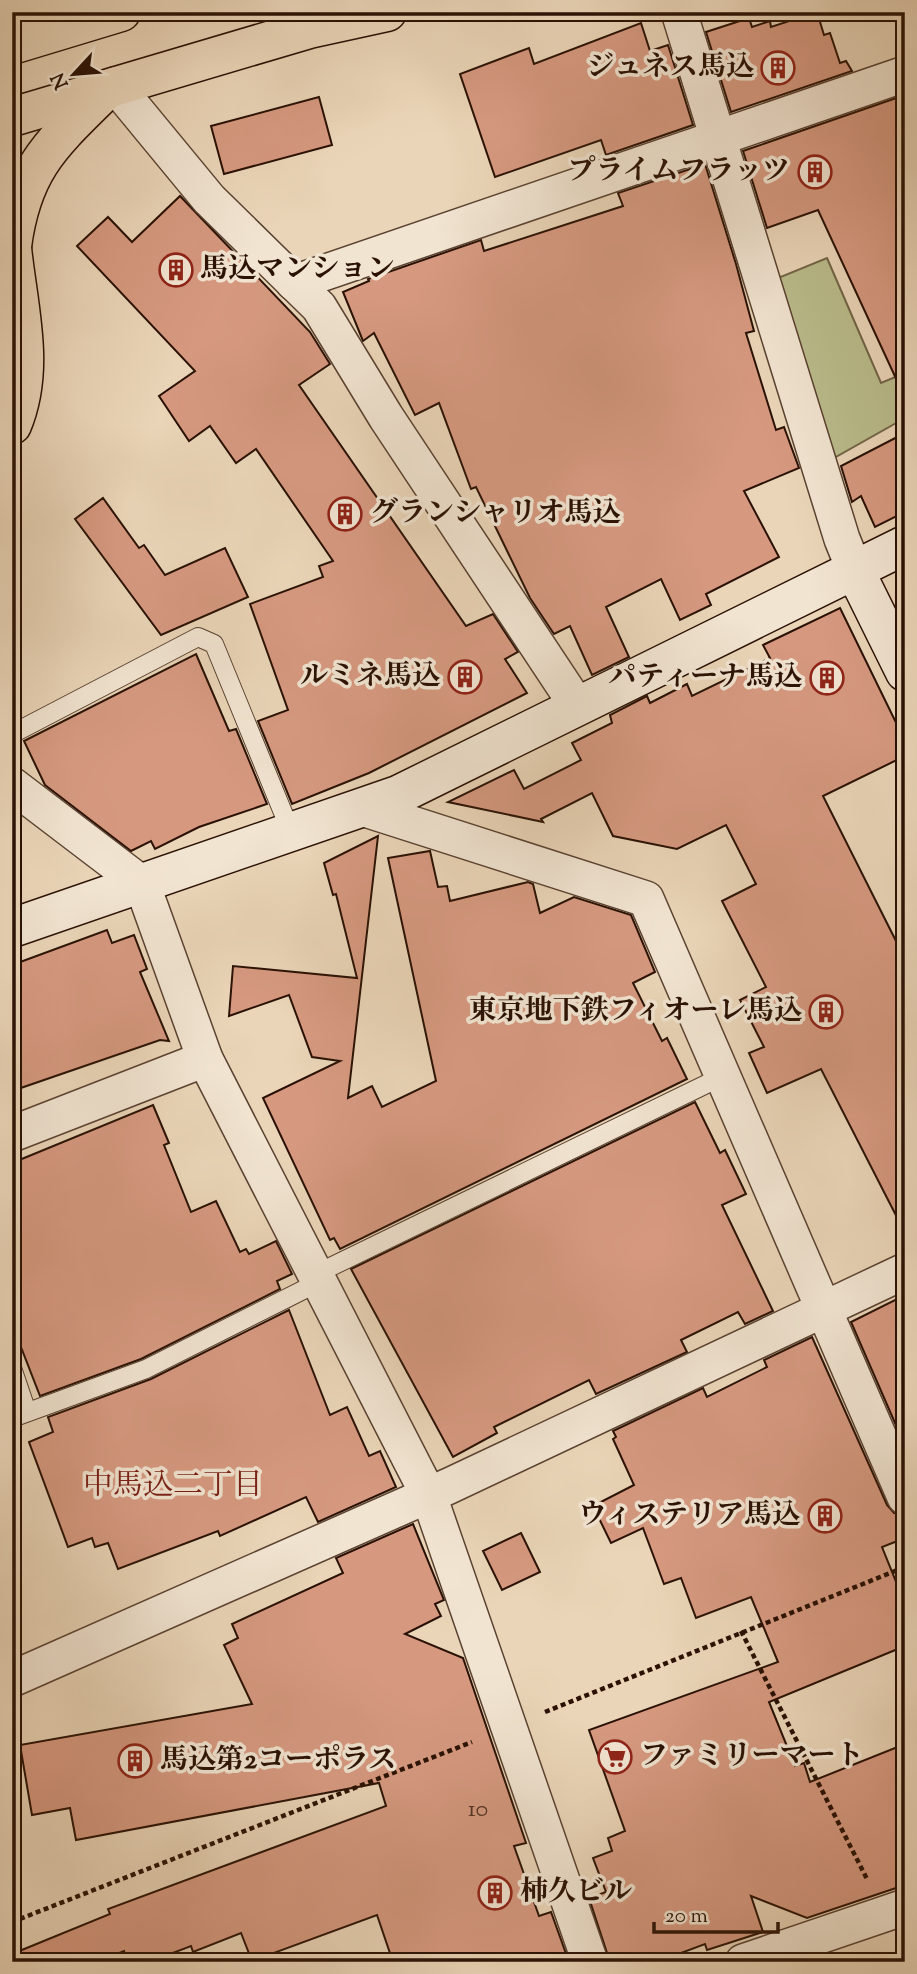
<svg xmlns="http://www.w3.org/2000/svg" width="917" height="1974" viewBox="0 0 917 1974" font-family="'Sorts Mill Goudy','Noto Serif JP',serif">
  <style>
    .green { fill: #babc8c; stroke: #726648; stroke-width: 2 }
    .building { fill: #d69980; stroke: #2a1104; stroke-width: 2 }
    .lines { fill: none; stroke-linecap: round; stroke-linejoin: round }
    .lane-casing { stroke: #5a4231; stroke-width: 20 }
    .street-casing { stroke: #5a4231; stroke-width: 38 }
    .secondary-casing { stroke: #2a1104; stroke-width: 41 }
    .highway-casing { stroke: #2a1104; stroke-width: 41 }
    .path { stroke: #2a1104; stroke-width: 4.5; stroke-dasharray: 5 3.5; stroke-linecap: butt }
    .lane { stroke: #f1e4d1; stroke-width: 18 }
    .street { stroke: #f1e4d1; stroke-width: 35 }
    .secondary { stroke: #f1e4d1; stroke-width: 38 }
    .highway { stroke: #ead5b8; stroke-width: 38 }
    .labels { text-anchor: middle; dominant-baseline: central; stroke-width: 7; stroke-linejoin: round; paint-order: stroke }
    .number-label { font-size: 24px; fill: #553323 }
    .poi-label { font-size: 28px; font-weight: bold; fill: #2a1104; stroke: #f1e4d1; text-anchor: end }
    .neighbourhood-label { font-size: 30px; fill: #7a1f14; stroke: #f1e4d1 }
  </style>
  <rect width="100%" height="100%" fill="#ead5b8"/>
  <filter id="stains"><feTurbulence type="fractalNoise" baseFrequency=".00286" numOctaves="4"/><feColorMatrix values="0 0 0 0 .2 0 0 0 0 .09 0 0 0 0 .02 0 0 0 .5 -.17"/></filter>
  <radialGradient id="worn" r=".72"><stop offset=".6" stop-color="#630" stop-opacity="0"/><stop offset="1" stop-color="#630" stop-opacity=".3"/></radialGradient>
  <path class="green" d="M 827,258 L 881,383 L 905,373 L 905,418 L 834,458 L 778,278 Z"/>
  <g class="building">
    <path d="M 817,12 L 824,35 L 830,33 L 840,63 L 846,61 L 852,71 L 731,112 L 706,32 L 749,18 L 752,27 L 770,21 L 771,27 Z"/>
    <path d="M 641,23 L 650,51 L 668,45 L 693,125 L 606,155 L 601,140 L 495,177 L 460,74 L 529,48 L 534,64 Z"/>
    <path d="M 905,95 L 905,398 L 818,210 L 767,228 L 743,151 Z"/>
    <path d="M 319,97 L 332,145 L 224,174 L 211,126 Z"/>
    <path d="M 705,164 L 736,264 L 754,331 L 746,333 L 776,430 L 784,427 L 799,468 L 744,491 L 779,557 L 706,594 L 711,605 L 680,620 L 661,579 L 606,607 L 629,657 L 592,675 L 570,626 L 554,634 L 530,598 L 476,487 L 471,489 L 439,403 L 415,415 L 374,333 L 363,341 L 343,292 L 369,281 L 368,279 L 481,240 L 484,251 L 623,206 L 618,193 Z"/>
    <path d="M 180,196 L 310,332 L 330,364 L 299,385 L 466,626 L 493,614 L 518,652 L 505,659 L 527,693 L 369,773 L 292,804 L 258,721 L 288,710 L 250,604 L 323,577 L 319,566 L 333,561 L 256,449 L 236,463 L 210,426 L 189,441 L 159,396 L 195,371 L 77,246 L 108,217 L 132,242 Z"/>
    <path d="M 905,433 L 905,512 L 875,527 L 861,496 L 852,502 L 841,466 Z"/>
    <path d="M 103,498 L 139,548 L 144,545 L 165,575 L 225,548 L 248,597 L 161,635 L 75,519 Z"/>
    <path d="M 840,608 L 905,741 L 905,756 L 823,796 L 896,941 L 905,936 L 905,1233 L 821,1069 L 767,1093 L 749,1053 L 764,1047 L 740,1000 L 766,987 L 722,901 L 756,884 L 726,825 L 677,849 L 613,836 L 592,793 L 541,819 L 543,822 L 448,802 L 514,770 L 524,789 L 581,760 L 572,743 L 612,723 L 610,715 L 647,696 L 650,703 L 687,684 L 692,696 L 770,658 L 763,645 Z"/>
    <path d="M 196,654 L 229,731 L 236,729 L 267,804 L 199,827 L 155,849 L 151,841 L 131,851 L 45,785 L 24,741 Z"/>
    <path d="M 378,836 L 348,1098 L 372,1086 L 382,1107 L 436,1081 L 388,858 L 430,851 L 438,887 L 447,886 L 450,901 L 528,882 L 533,884 L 540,913 L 574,897 L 631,915 L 655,972 L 633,983 L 662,1041 L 667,1038 L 687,1079 L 340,1249 L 334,1238 L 330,1240 L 263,1098 L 340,1061 L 312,1057 L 289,995 L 229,1016 L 233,966 L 357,978 L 336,894 L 333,895 L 324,863 Z"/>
    <path d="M 107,930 L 112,943 L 134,935 L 147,969 L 140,972 L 169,1041 L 160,1040 L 12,1091 L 12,965 Z"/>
    <path d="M 695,1102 L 720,1153 L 725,1150 L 746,1194 L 722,1205 L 773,1311 L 745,1324 L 738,1312 L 681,1340 L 687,1352 L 596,1394 L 589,1380 L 494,1427 L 497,1433 L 453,1457 L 351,1269 Z"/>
    <path d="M 153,1105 L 169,1143 L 164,1145 L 191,1212 L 216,1201 L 240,1252 L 246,1249 L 249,1254 L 276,1241 L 292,1274 L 277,1281 L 280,1289 L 141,1359 L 40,1396 L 12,1324 L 12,1163 Z"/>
    <path d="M 905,1295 L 905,1446 L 851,1322 Z"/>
    <path d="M 289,1310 L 330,1415 L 347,1407 L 369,1456 L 380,1451 L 396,1487 L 318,1522 L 306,1497 L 220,1536 L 218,1531 L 118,1569 L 108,1543 L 95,1547 L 92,1538 L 68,1547 L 29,1442 L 53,1432 L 48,1417 L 151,1379 Z"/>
    <path d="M 812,1337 L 887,1505 L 894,1513 L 905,1517 L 905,1538 L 882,1547 L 905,1604 L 905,1646 L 769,1702 L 795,1766 L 804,1763 L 810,1782 L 905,1744 L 905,1885 L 807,1918 L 751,1896 L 763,1932 L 707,1950 L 705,1944 L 657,1962 L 610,1962 L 589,1898 L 606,1892 L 593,1858 L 612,1851 L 608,1838 L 625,1831 L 589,1730 L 778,1662 L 751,1597 L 696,1618 L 681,1578 L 664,1584 L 643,1528 L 611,1543 L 593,1506 L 634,1485 L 613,1439 L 616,1437 L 613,1431 L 703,1388 L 707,1397 L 767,1367 L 764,1360 Z"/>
    <path d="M 413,1524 L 444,1600 L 435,1604 L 441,1616 L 405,1634 L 463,1658 L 526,1843 L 514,1846 L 539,1916 L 551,1912 L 569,1962 L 393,1962 L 377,1915 L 252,1961 L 241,1933 L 193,1952 L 191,1946 L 149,1962 L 128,1962 L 124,1951 L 97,1962 L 12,1962 L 12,1954 L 110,1914 L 108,1909 L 386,1806 L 379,1783 L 76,1840 L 70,1808 L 32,1815 L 20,1745 L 252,1704 L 224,1645 L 238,1638 L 232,1624 L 343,1573 L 336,1558 Z"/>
    <path d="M 521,1533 L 540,1572 L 502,1590 L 483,1551 Z"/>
  </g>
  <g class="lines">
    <defs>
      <g id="lane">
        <path d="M 12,734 L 198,637 L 214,644 L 291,832"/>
        <path d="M 316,1274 L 721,1077"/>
        <path d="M 12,1368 L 27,1412"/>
        <path d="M 12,1418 L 146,1369 L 319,1282"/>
      </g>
      <g id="street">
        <path d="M 679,12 L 842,539 L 855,571"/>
        <path d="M 115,85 L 209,199 L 319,307 L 386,417 L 578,707"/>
        <path d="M 294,283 L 905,74"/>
        <path d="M 12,785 L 142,884 L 205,1059 L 429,1496 L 590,1962"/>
        <path d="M 362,808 L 646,899 L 905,1497"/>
        <path d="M 12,1134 L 205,1059"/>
        <path d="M 12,1679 L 449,1486 L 905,1271"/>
        <path d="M 743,1962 L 905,1907"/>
      </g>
      <g id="secondary">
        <path d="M 855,571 L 905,672"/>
        <path d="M 12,928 L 398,795 L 905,545"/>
      </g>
      <g id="highway">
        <path d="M 12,45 L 121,12"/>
        <path d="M 12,117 L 309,29 L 387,12"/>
        <path d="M 12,246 C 22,169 51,144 104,92"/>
        <path d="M 12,248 C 18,307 36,368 12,425"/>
      </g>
    </defs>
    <use href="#lane" class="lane-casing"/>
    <use href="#street" class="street-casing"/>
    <use href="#secondary" class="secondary-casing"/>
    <use href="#highway" class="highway-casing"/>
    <g class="path">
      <path d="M 741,1631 L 868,1881"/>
      <path d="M 545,1712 L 905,1567"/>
      <path d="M 12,1922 L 472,1742"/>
    </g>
    <use href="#lane" class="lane"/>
    <use href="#street" class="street"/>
    <use href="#secondary" class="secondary"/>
    <use href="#highway" class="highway"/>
  </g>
  <defs>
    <symbol id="building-ring" viewBox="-11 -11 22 22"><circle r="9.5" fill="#f1e4d1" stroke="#8f2418" stroke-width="1.5"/><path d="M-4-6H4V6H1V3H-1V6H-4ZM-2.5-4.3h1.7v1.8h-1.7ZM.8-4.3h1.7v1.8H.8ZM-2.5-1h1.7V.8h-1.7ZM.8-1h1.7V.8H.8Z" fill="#8f2418"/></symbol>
    <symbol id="supermarket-ring" viewBox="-11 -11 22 22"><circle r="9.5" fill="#f1e4d1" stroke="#8f2418" stroke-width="1.5"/><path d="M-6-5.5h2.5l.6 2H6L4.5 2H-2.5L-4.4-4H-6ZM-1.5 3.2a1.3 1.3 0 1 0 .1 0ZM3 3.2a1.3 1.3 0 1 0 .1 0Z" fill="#8f2418"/></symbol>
  </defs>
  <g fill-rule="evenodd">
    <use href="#building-ring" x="759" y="49" width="38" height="38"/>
    <use href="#building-ring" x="796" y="153" width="38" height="38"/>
    <use href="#building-ring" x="157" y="251" width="38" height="38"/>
    <use href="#building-ring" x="326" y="495" width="38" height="38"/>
    <use href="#building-ring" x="446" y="658" width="38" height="38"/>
    <use href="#building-ring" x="808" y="659" width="38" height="38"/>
    <use href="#building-ring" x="807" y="993" width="38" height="38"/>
    <use href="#building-ring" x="806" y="1497" width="38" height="38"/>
    <use href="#supermarket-ring" x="596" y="1738" width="38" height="38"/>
    <use href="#building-ring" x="116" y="1742" width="38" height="38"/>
    <use href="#building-ring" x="476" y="1874" width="38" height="38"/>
  </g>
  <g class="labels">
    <g class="number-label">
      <text x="478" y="1810">10</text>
    </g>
    <g class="poi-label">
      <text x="754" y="68">ジュネス馬込</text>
      <text x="790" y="172">プライムフラッツ</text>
      <text x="200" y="270" text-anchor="start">馬込マンション</text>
      <text x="370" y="514" text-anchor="start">グランシャリオ馬込</text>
      <text x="440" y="677">ルミネ馬込</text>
      <text x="802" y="678">パティーナ馬込</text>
      <text x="802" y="1012">東京地下鉄フィオーレ馬込</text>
      <text x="800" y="1516">ウィステリア馬込</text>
      <text x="640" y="1757" text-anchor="start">ファミリーマート</text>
      <text x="160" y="1761" text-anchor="start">馬込第2コーポラス</text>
      <text x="520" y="1893" text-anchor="start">柿久ビル</text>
    </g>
    <g class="neighbourhood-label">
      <text x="173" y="1486">中馬込二丁目</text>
    </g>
  </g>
  <rect width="917" height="1974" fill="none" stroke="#ead5b8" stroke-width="42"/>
  <rect x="14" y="14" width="889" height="1946" fill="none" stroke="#2a1104" stroke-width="3.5"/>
  <rect x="21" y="21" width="875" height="1932" fill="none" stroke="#2a1104" stroke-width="2"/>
  <g transform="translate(74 74) rotate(244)" stroke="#f1e4d1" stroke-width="5" paint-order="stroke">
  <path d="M0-5L12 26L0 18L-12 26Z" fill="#2a1104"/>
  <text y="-10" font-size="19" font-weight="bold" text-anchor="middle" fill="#2a1104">N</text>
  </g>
  <path d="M654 1922v10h124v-10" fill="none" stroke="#2a1104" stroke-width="3.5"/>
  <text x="665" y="1922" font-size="21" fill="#2a1104" stroke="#f1e4d1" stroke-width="5" paint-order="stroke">20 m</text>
  <rect width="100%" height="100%" filter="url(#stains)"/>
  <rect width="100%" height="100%" fill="url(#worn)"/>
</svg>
